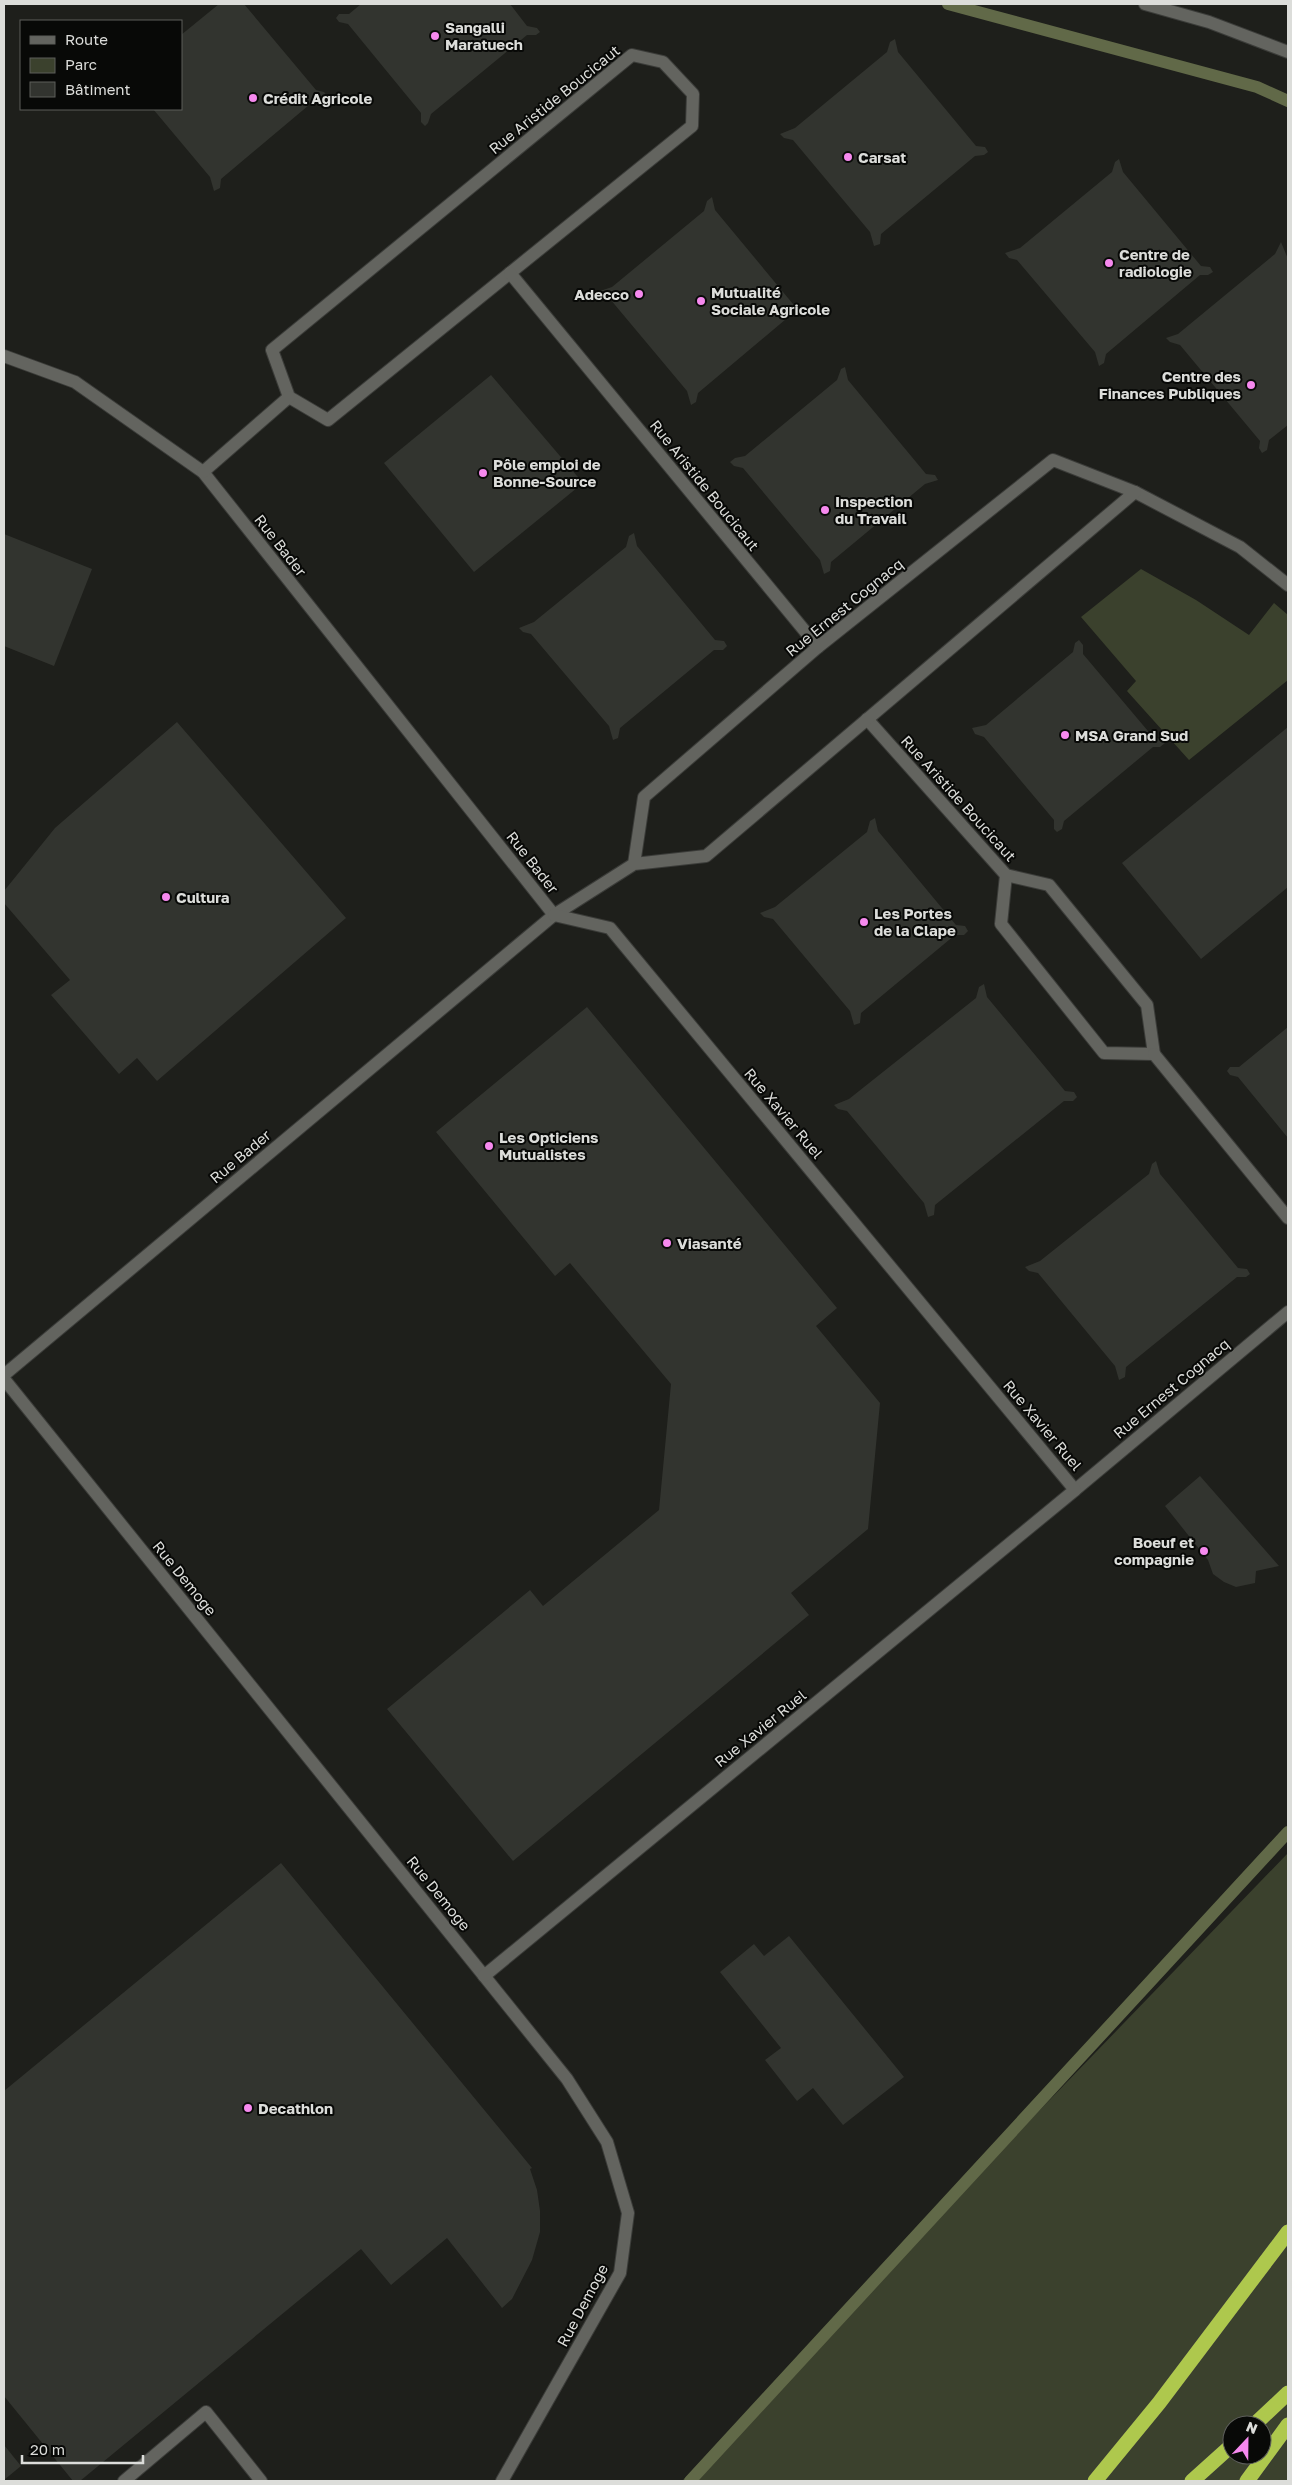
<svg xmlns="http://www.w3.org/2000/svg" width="1292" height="2485" viewBox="0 0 1292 2485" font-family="'Golos Text',sans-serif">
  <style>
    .green { fill: #3b412d; fill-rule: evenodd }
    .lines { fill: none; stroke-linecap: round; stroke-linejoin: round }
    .stream { stroke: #616948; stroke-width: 12 }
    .building { fill: #32342f }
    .service-casing { stroke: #3b3c39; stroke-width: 14 }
    .minor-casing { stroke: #3b3c39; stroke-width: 14 }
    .secondary-casing { stroke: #3b3c39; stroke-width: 14 }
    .motorway-casing { stroke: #3b3c39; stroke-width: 16 }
    .service { stroke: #63645f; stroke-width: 12 }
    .minor { stroke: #63645f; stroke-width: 12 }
    .secondary { stroke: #63645f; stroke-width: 12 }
    .motorway { stroke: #aec84d; stroke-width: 15 }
    .poi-dot { fill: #f689ee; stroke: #080907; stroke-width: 2 }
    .labels { text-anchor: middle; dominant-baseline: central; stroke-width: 4; stroke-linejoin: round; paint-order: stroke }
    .poi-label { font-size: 15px; font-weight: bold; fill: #dcddda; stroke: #080907; text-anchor: start }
    .street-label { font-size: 15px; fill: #dcddda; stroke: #080907 }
  </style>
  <rect width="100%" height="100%" fill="#1e1f1b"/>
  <g class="green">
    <path d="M 1141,569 L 1196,600 L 1249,635 L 1274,603 L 1288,615 L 1288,680 L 1189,760 L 1127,691 L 1136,681 L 1081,617 Z"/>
    <path d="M 1288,1853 L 1288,2481 L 682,2481 ZM 1232,2425 L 1262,2425 L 1262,2455 L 1232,2455 Z"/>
  </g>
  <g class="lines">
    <g class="stream">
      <path d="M 948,4 L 1257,87 L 1288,101"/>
      <path d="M 690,2481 L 1288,1832"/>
    </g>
  </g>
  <g class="building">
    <path d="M 219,4 L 244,4 L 316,90 L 324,92 L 328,97 L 323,100 L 315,100 L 221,179 L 220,188 L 214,191 L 210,177 L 153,109 L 181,109 L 181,35 Z"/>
    <path d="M 361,4 L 510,4 L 527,26 L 537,28 L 540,32 L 536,35 L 527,35 L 431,114 L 428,123 L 425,126 L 421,122 L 421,113 L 348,24 L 339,22 L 336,18 L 339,14 L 349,14 Z"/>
    <path d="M 895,39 L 898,52 L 976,146 L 985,147 L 988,152 L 984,155 L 975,156 L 881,234 L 880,244 L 874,246 L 870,232 L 793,140 L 784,138 L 780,134 L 795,128 L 887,52 L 890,42 Z"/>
    <path d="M 1119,159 L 1123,172 L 1201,266 L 1210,267 L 1213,272 L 1208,275 L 1200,275 L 1106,354 L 1104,363 L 1099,366 L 1095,352 L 1017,260 L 1009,258 L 1005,253 L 1020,248 L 1112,172 L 1115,162 Z"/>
    <path d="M 712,197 L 715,210 L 793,304 L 802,306 L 805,311 L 801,314 L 792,314 L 698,393 L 696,402 L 691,405 L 687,391 L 610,299 L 601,297 L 597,292 L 612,287 L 704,211 L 707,201 Z"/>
    <path d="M 1281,242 L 1288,259 L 1288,425 L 1269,440 L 1267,450 L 1262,453 L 1259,448 L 1260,441 L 1180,345 L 1170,342 L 1166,338 L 1178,334 L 1275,254 Z"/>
    <path d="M 845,367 L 848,380 L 926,474 L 935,475 L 938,480 L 925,484 L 831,562 L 830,571 L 824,574 L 820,560 L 743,468 L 734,466 L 730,462 L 735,458 L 745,456 L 837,380 L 841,369 Z"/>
    <path d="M 491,375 L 583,483 L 474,572 L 384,463 Z"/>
    <path d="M 634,533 L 637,546 L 715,640 L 724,641 L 727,646 L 723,650 L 714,650 L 620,728 L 618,738 L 613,740 L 609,726 L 531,634 L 523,632 L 519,628 L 534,622 L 626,547 L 629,536 Z"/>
    <path d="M 4,534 L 92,569 L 54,666 L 4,646 Z"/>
    <path d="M 1079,640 L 1083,645 L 1083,654 L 1153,737 L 1161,739 L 1165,743 L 1160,747 L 1153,747 L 1064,821 L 1062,829 L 1057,832 L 1054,829 L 1054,820 L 984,737 L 975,734 L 972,728 L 986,725 L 1073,652 L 1075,643 Z"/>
    <path d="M 177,722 L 346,918 L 157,1081 L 137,1058 L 119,1074 L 51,995 L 70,980 L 4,903 L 4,891 L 55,828 Z"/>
    <path d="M 1288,727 L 1288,887 L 1201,959 L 1122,863 Z"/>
    <path d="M 875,818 L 878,831 L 956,925 L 965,926 L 968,931 L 964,935 L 955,935 L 861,1013 L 860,1023 L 854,1025 L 850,1011 L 773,919 L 764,917 L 760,913 L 775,907 L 867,832 L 870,821 Z"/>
    <path d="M 984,984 L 987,997 L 1065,1091 L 1074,1092 L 1077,1097 L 1073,1101 L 1064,1101 L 935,1205 L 934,1215 L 928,1217 L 924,1203 L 847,1111 L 838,1109 L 834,1105 L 849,1099 L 976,998 L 979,987 Z"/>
    <path d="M 587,1007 L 837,1308 L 816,1326 L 880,1403 L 868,1529 L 791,1593 L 809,1615 L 513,1861 L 387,1709 L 530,1590 L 543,1606 L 659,1510 L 671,1384 L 570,1263 L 555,1276 L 436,1132 Z"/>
    <path d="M 1288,1027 L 1288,1138 L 1238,1077 L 1230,1075 L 1227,1071 L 1230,1067 L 1239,1067 Z"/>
    <path d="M 1156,1161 L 1160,1174 L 1238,1268 L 1247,1269 L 1250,1274 L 1246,1277 L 1237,1277 L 1126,1367 L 1125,1377 L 1119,1380 L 1115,1366 L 1038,1273 L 1029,1271 L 1025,1267 L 1040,1261 L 1149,1174 L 1152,1164 Z"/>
    <path d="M 1200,1476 L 1279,1566 L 1256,1571 L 1255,1583 L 1236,1587 L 1224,1582 L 1213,1574 L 1208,1560 L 1165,1506 Z"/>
    <path d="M 281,1863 L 532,2168 L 530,2169 L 537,2190 L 540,2211 L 540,2232 L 532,2260 L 512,2299 L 502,2308 L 447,2238 L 391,2285 L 361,2249 L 80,2481 L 73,2481 L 4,2396 L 4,2091 Z"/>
    <path d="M 789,1936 L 904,2077 L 843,2125 L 813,2088 L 797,2101 L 765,2060 L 781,2048 L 720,1972 L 754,1944 L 764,1956 Z"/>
    <path d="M 4,2445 L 21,2466 L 4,2480 Z"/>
  </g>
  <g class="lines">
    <defs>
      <path id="service" d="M 124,2481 L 206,2412 L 261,2481"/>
      <g id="minor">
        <path d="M 632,55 L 663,62 L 693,94 L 692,126 L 328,420 L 289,397 L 272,350 Z"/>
        <path d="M 510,273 L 818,647"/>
        <path d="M 4,356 L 75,382 L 203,472 L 554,915 L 4,1375"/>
        <path d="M 203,472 L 289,397"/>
        <path d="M 1135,492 L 1240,547 L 1288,585"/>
        <path d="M 867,719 L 1006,875 L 1049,885 L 1147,1005 L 1154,1054 L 1104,1053 L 1001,924 L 1006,875"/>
        <path d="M 554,915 L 634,864 L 706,856 L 1135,492 L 1053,460 L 818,647 L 644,797 L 634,864"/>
        <path d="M 1154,1054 L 1288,1218"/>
        <path d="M 4,1379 L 567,2079 L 607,2142 L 628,2213 L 620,2273 L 502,2481"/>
        <path d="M 1075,1490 L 1288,1312"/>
        <path d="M 484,1976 L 1075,1490 L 610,928 L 554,915"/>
      </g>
      <path id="secondary" d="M 1145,4 L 1209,22 L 1288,52"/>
      <g id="motorway">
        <path d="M 1254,2425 L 1288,2393"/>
        <path d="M 1095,2481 L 1159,2403 L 1288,2232"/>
        <path d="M 1192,2481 L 1232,2445"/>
        <path d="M 1247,2481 L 1288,2425"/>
      </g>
    </defs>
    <use href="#service" class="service-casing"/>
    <use href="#minor" class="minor-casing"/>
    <use href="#secondary" class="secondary-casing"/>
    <use href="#motorway" class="motorway-casing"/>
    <use href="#service" class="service"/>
    <use href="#minor" class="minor"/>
    <use href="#secondary" class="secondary"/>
    <use href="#motorway" class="motorway"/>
  </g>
  <g class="poi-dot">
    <circle cx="435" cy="36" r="5"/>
    <circle cx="253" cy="98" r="5"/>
    <circle cx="848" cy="157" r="5"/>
    <circle cx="1109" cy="263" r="5"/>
    <circle cx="639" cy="294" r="5"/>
    <circle cx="701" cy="301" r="5"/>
    <circle cx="1251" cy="385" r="5"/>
    <circle cx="483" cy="473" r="5"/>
    <circle cx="825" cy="510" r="5"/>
    <circle cx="1065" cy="735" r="5"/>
    <circle cx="166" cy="897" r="5"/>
    <circle cx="864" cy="922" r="5"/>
    <circle cx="489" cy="1146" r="5"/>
    <circle cx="667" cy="1243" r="5"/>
    <circle cx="1204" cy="1551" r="5"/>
    <circle cx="248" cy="2108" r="5"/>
  </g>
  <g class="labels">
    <g class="poi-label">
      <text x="445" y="27">Sangalli<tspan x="445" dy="17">Maratuech</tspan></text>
      <text x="263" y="98">Crédit Agricole</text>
      <text x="858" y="157">Carsat</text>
      <text x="1119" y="254">Centre de<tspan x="1119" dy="17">radiologie</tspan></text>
      <text x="711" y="292">Mutualité<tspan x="711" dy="17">Sociale Agricole</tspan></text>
      <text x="629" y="294" text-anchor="end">Adecco</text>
      <text x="1241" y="376" text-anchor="end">Centre des<tspan x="1241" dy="17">Finances Publiques</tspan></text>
      <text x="493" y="464">Pôle emploi de<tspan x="493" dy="17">Bonne-Source</tspan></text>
      <text x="835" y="501">Inspection<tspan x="835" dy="17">du Travail</tspan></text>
      <text x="1075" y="735">MSA Grand Sud</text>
      <text x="176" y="897">Cultura</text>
      <text x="874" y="913">Les Portes<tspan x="874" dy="17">de la Clape</tspan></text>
      <text x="499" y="1137">Les Opticiens<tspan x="499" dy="17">Mutualistes</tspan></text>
      <text x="677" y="1243">Viasanté</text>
      <text x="1194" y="1542" text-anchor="end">Boeuf et<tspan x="1194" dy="17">compagnie</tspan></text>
      <text x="258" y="2108">Decathlon</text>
    </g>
    <g class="street-label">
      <text transform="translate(554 99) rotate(-39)">Rue Aristide Boucicaut</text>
      <text transform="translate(705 485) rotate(51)">Rue Aristide Boucicaut</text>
      <text transform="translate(281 545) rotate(52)">Rue Bader</text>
      <text transform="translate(844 607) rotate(-39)">Rue Ernest Cognacq</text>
      <text transform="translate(959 798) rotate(48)">Rue Aristide Boucicaut</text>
      <text transform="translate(533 862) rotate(52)">Rue Bader</text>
      <text transform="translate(784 1113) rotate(50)">Rue Xavier Ruel</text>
      <text transform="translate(240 1156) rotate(-40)">Rue Bader</text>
      <text transform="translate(1171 1388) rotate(-40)">Rue Ernest Cognacq</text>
      <text transform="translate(1043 1425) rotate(50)">Rue Xavier Ruel</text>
      <text transform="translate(185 1578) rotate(51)">Rue Demoge</text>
      <text transform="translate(760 1728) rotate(-39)">Rue Xavier Ruel</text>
      <text transform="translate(439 1893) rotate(51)">Rue Demoge</text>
      <text transform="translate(582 2305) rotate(-62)">Rue Demoge</text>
    </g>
  </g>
  <rect width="1292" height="2485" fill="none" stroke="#dcddda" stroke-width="10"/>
  <rect x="20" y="20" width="162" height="90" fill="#080907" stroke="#5d5e5b"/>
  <rect x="30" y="36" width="25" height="8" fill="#63645f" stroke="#5d5e5b"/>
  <text x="65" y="45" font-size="15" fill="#dcddda">Route</text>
  <rect x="30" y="58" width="25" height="15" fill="#3b412d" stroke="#5d5e5b"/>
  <text x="65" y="70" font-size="15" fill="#dcddda">Parc</text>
  <rect x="30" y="82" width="25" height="15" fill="#32342f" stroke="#5d5e5b"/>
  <text x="65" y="95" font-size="15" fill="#dcddda">Bâtiment</text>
  <g transform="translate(1247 2440) rotate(22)"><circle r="24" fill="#080907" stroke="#5d5e5b"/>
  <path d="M0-4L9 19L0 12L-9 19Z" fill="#f689ee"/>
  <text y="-8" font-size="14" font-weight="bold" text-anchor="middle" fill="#dcddda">N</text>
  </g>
  <path d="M22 2455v8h121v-8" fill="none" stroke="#dcddda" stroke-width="2.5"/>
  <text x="30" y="2455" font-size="15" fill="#dcddda" stroke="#080907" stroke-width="4" paint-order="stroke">20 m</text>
</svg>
